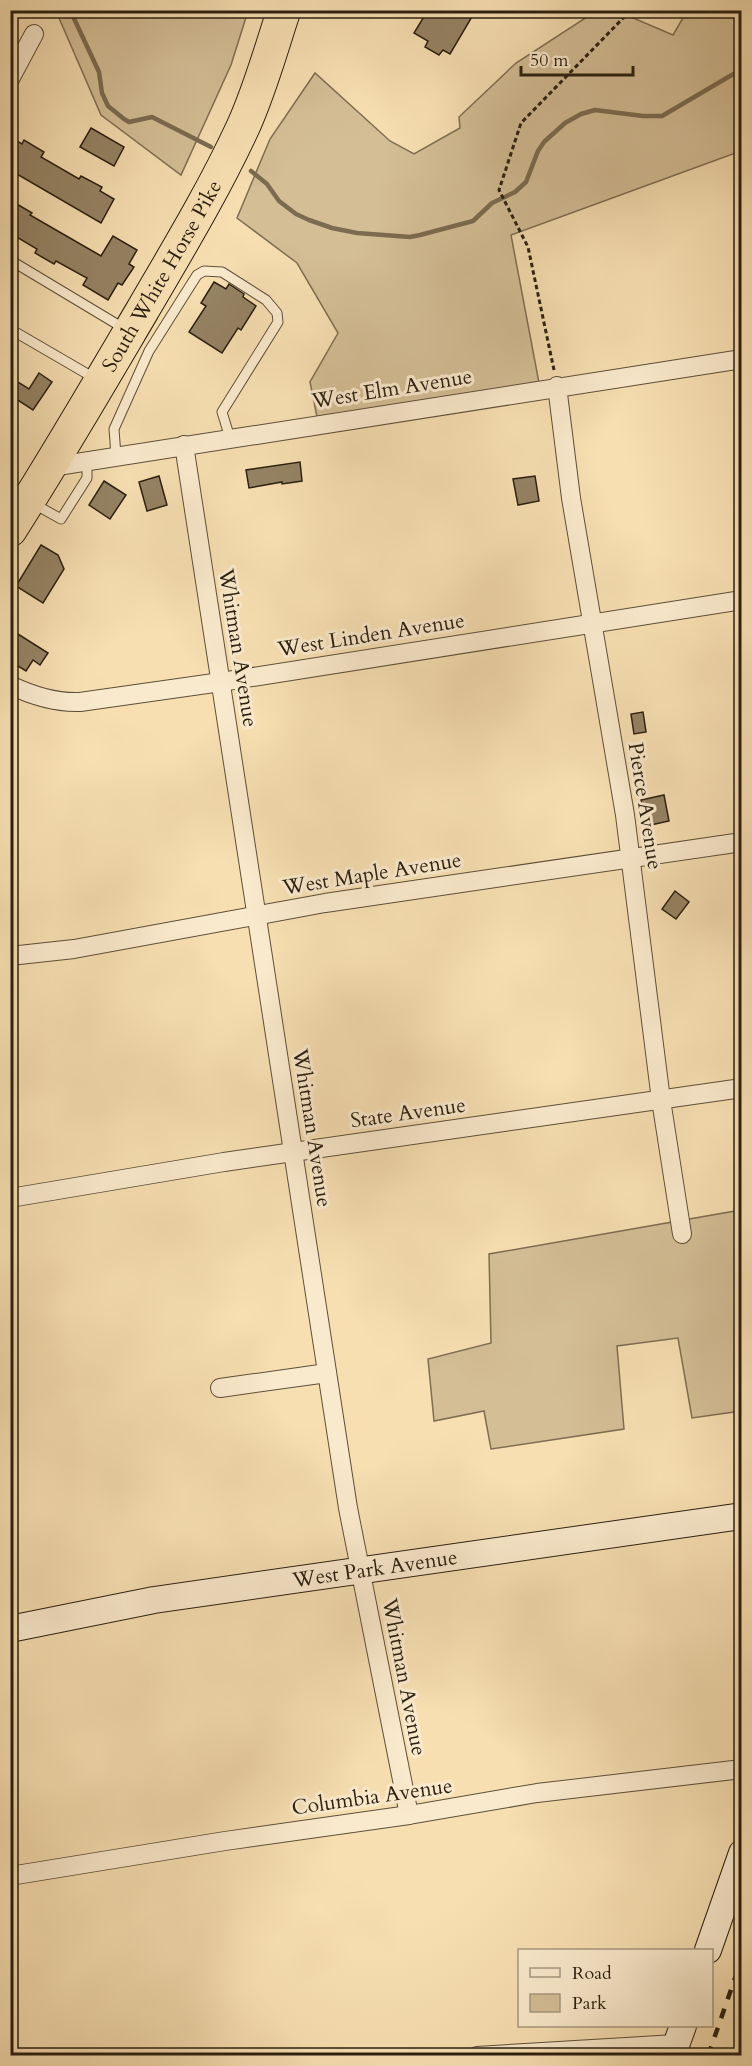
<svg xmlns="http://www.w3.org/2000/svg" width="752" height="2066" viewBox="0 0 752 2066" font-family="Cardo,serif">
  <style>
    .green { fill: #d4be96; stroke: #7f6e53; stroke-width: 1.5 }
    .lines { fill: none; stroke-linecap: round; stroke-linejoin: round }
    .stream { stroke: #7b6b50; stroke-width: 4.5 }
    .building { fill: #958364; stroke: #2a1f10; stroke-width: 1.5 }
    .lane-casing { stroke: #5d4f38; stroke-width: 11 }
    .street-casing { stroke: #5d4f38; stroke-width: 20 }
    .secondary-casing { stroke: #2a1f10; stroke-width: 28 }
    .highway-casing { stroke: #2a1f10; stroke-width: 35 }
    .path { stroke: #2a1f10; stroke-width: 3; stroke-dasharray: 4.5 3; stroke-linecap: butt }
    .lane { stroke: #faeacd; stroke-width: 9 }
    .street { stroke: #faeacd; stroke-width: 18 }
    .secondary { stroke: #faeacd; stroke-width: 26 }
    .highway { stroke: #f7dfb2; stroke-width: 33 }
    .rail { stroke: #2a1f10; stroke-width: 4.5; stroke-dasharray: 10 10; stroke-linecap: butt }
    .labels { text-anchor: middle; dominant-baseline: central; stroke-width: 6; stroke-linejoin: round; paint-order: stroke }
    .street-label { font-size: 21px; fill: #2a1f10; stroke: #faeacd }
  </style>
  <rect width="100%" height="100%" fill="#f7dfb2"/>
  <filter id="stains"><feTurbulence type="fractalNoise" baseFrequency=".00333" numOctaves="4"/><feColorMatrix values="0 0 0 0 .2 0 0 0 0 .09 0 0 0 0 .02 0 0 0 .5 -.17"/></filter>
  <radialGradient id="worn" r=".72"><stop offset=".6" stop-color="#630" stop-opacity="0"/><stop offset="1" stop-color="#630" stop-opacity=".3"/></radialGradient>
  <g class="green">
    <path d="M 56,11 L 248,11 L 231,65 L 181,175 L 101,115 Z"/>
    <path d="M 596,11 L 617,11 L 673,35 L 687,11 L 741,11 L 741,151 L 511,235 L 540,388 L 319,427 L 310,382 L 338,333 L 297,263 L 237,218 L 270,139 L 315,73 L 390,141 L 414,154 L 460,128 L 459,117 L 516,63 Z"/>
    <path d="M 741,1210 L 741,1411 L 692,1418 L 678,1338 L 617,1346 L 624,1429 L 491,1449 L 484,1411 L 434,1421 L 428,1359 L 491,1343 L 489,1254 Z"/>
  </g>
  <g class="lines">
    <g class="stream">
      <path d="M 70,10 L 99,72 L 102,93 L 108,106 L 124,119 L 129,122 L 152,117 L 211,147"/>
      <path d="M 251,171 L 267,184 L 279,201 L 296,214 L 309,220 L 332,228 L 357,233 L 410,237 L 420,235 L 473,221 L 492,203 L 515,192 L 526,182 L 538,151 L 544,142 L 565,123 L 581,114 L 595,110 L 643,116 L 662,116 L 742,69"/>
    </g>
  </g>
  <g class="building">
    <path d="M 428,10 L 476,10 L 450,54 L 443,50 L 439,55 L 425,47 L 428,41 L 414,33 Z"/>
    <path d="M 91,128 L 124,147 L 114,166 L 80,147 Z"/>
    <path d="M 10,137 L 22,144 L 24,140 L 44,152 L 41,157 L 79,179 L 81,176 L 102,187 L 100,191 L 114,199 L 101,223 L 10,170 Z"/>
    <path d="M 10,200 L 32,213 L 30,215 L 101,256 L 113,236 L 137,250 L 129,264 L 134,267 L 122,285 L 118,283 L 108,300 L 83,285 L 87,278 L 56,261 L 54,264 L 35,253 L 37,249 L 10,233 Z"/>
    <path d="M 214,282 L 226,289 L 229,284 L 244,294 L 243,297 L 256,306 L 241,330 L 238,328 L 222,353 L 189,332 L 206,306 L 201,303 Z"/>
    <path d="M 39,373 L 52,382 L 33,410 L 10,395 L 10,377 L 29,389 Z"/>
    <path d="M 300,462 L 302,481 L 282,484 L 282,482 L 249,488 L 246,470 Z"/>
    <path d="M 159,476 L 167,505 L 147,511 L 139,482 Z"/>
    <path d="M 535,476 L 539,501 L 518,505 L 513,479 Z"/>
    <path d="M 104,481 L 126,495 L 110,519 L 89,505 Z"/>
    <path d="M 41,545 L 58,555 L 64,569 L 43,603 L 16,586 Z"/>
    <path d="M 10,629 L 48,653 L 40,665 L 33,660 L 26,671 L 10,661 Z"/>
    <path d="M 643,712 L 646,732 L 634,734 L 631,714 Z"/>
    <path d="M 664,795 L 669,821 L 646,826 L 641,800 Z"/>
    <path d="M 675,891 L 689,902 L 676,919 L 662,909 Z"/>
  </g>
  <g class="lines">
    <defs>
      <g id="lane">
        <path d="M 10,260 L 125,329"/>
        <path d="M 10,329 L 96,379"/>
        <path d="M 116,456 L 114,429 L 149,351 L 197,275 L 204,271 L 222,272 L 266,300 L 277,313 L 278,322 L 222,412 L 230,438"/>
        <path d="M 34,504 L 61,519 L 87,478 L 87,461"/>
      </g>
      <g id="street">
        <path d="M 10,79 L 34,34"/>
        <path d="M 557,386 L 571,498 L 625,815 L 661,1100 L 682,1234"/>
        <path d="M 184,445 L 348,1508 L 409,1815"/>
        <path d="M 51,467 L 742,359"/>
        <path d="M 10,685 C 33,696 55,703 80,702 L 221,682 L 742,600"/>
        <path d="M 10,956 L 74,949 L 325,903 L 742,842"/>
        <path d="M 10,1198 L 224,1162 L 742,1088"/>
        <path d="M 220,1388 L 327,1373"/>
        <path d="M 10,1876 L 225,1841 L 409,1815 L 537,1793 L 742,1769"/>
        <path d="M 477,2056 L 676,2044"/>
      </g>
      <g id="secondary">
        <path id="s1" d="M 10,1629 L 154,1600 L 742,1516"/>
        <path d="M 708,1950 L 742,1853"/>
        <path d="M 672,2056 L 683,2026"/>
      </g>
      <g id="highway">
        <path id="s2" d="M 10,530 C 56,458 99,384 142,311 C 177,251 214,190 243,127 C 260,90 271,49 284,10"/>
      </g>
    </defs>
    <use href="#lane" class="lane-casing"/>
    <use href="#street" class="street-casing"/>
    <use href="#secondary" class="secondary-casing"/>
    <use href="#highway" class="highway-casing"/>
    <path class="path" d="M 554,370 L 528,247 L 499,190 L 521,123 L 631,10"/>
    <use href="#lane" class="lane"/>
    <use href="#street" class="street"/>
    <use href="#secondary" class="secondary"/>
    <use href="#highway" class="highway"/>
    <path class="rail" d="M 708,2056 L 742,1958"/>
  </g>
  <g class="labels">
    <g class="street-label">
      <text stroke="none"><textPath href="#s2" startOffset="296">South White Horse Pike</textPath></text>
      <text transform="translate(392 389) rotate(-9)">West Elm Avenue</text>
      <text transform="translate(371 635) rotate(-9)">West Linden Avenue</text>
      <text transform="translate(238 648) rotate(81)">Whitman Avenue</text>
      <text transform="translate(645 806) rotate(81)">Pierce Avenue</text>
      <text transform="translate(372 874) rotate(-9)">West Maple Avenue</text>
      <text transform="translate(408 1113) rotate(-8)">State Avenue</text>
      <text transform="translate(312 1128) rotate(81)">Whitman Avenue</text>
      <text stroke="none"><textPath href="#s1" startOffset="370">West Park Avenue</textPath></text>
      <text transform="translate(404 1677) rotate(79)">Whitman Avenue</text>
      <text transform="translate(372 1797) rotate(-8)">Columbia Avenue</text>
    </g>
  </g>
  <rect width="752" height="2066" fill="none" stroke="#f7dfb2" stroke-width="36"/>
  <rect x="12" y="12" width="728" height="2042" fill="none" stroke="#2a1f10" stroke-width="3"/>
  <rect x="18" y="18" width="716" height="2030" fill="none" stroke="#2a1f10" stroke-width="1.5"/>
  <rect x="518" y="1949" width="195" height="78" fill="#faeacd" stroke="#a79981" stroke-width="1.5"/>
  <rect x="530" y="1968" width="30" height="9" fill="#faeacd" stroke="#a79981" stroke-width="1.5"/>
  <text x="572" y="1979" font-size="18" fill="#2a1f10">Road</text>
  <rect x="530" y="1994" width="30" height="18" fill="#d4be96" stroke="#a79981" stroke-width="1.5"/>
  <text x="572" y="2009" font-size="18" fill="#2a1f10">Park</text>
  <path d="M521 66v9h112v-9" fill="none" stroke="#2a1f10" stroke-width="3"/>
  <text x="530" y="66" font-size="18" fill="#2a1f10" stroke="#faeacd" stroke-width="4.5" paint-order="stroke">50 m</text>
  <rect width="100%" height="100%" filter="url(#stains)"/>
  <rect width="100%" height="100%" fill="url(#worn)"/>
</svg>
